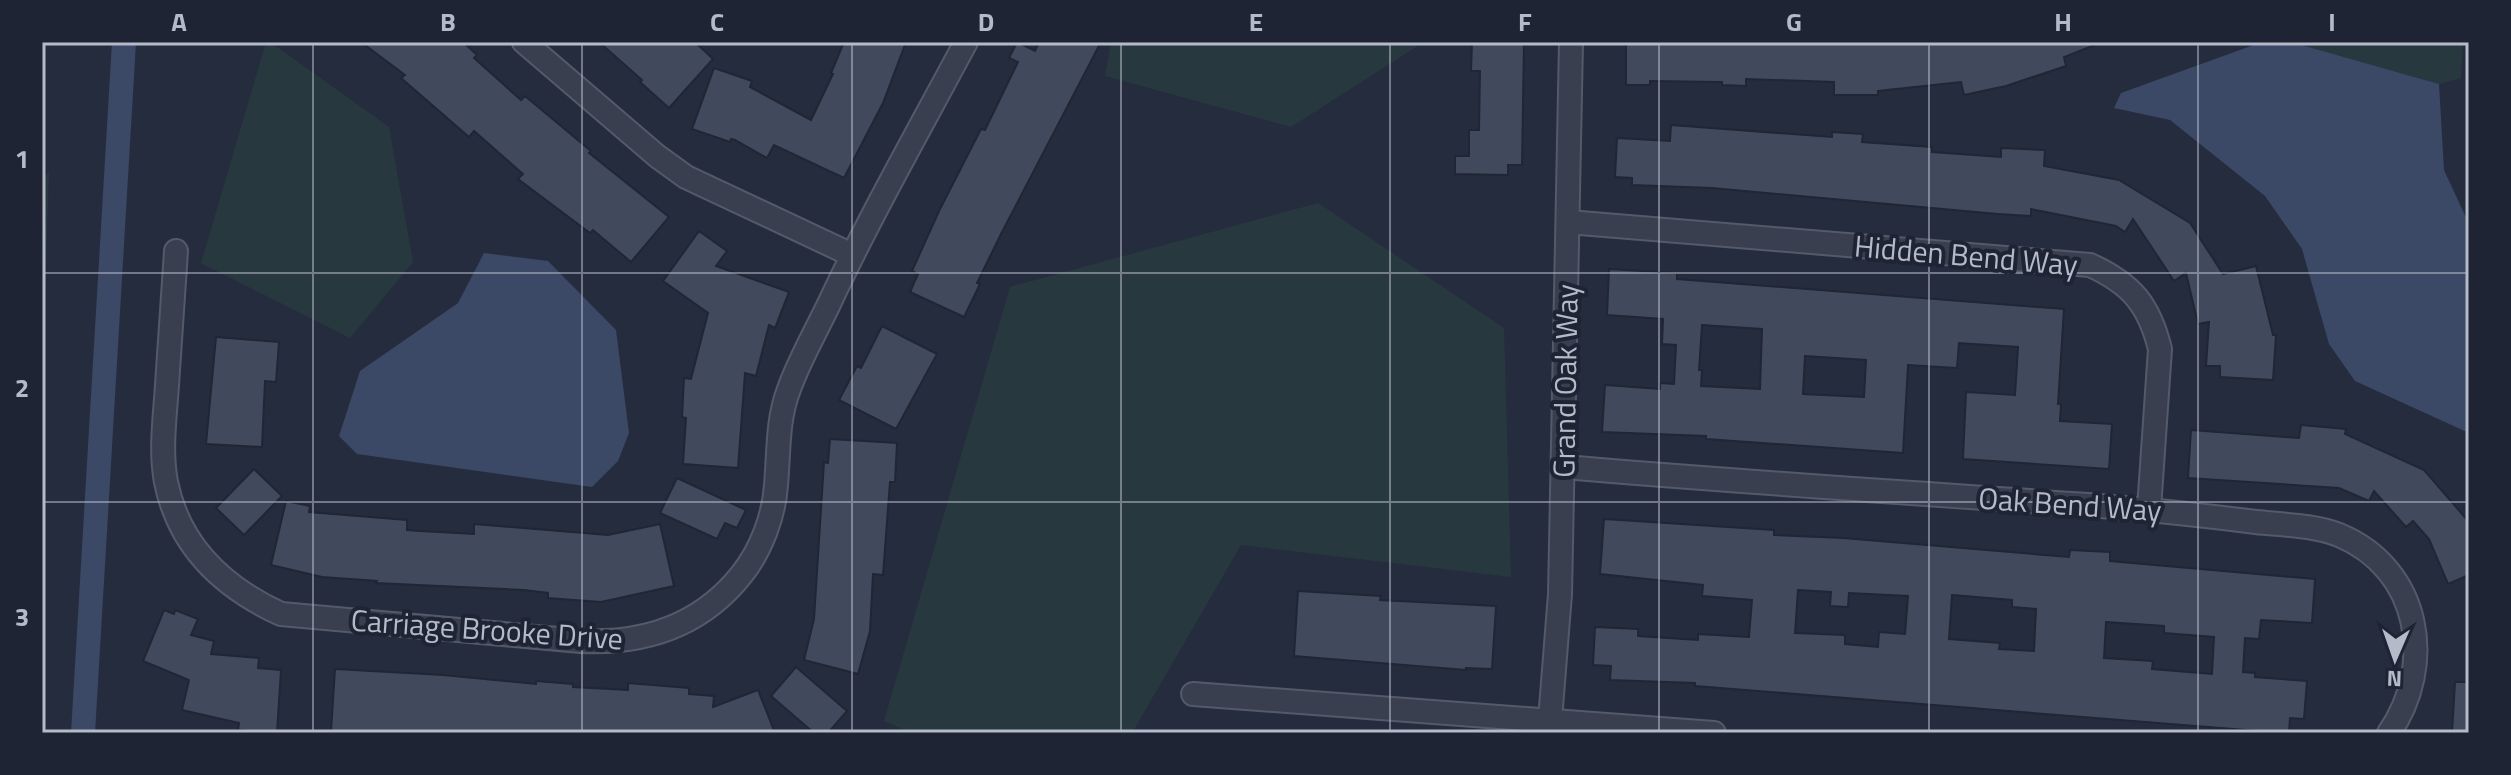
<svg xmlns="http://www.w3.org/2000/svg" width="2511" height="775" viewBox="0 0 2511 775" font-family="'Titillium Web',sans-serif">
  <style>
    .green { fill: #27393f }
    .water { fill: #3b4866 }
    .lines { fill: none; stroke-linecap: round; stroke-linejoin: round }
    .canal { stroke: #3b4866; stroke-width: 24 }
    .building { fill: #414a5d; stroke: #202635; stroke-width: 2; fill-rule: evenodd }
    .minor-casing { stroke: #545a69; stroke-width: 26 }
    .minor { stroke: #393f4e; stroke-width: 22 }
    .grid { fill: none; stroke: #b5bac9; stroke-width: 2; stroke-opacity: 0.55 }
    .labels { text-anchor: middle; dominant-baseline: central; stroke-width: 8; stroke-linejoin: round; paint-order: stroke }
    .street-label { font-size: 30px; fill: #b5bac9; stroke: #1e2433 }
    .neatline { fill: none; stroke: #b5bac9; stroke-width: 3 }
    .grid-label { font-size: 26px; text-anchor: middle; font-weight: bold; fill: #b5bac9 }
  </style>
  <rect width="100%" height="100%" fill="#252c3e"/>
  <g class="green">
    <path d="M 266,42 L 270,42 L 389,127 L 413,262 L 350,338 L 201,263 Z"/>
    <path d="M 1111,42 L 1419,42 L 1419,45 L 1291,127 L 1105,76 Z"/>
    <path d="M 2291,42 L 2463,42 L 2461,78 L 2439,84 Z"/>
    <path d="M 49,171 L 42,398 L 42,181 Z"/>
    <path d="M 1318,203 L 1504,328 L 1511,577 L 1241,545 L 1132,733 L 912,733 L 884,721 L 1010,287 Z"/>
  </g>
  <g class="water">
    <path d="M 2262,42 L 2291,42 L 2439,84 L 2444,170 L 2469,224 L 2469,433 L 2355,381 L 2329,344 L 2302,249 L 2265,196 L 2170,120 L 2114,108 L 2121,93 Z"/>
    <path d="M 484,253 L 548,261 L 616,330 L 629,433 L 618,461 L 592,487 L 357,454 L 339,436 L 360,371 L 458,303 Z"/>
  </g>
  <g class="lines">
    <path class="canal" d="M 83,733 L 124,42"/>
  </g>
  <g class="building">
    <path d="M 361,42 L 463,42 L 477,55 L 474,58 L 521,100 L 525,96 L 591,151 L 589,153 L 669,217 L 631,262 L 593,230 L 590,233 L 518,179 L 523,174 L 474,131 L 469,137 L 401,78 L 405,75 Z"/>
    <path d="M 599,42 L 695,42 L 713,59 L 669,108 L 640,82 L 642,80 Z"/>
    <path d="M 844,42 L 906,42 L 883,103 L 844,178 L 774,145 L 767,158 L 735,140 L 731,139 L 730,142 L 692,129 L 714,68 L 752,81 L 750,87 L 811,120 L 833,74 L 831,73 Z"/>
    <path d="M 1017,42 L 1035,51 L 1039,42 L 1101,42 L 1001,234 L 977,283 L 980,284 L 964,317 L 910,292 L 918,274 L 912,271 L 939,211 L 981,129 L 985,130 L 1018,62 L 1009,58 Z"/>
    <path d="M 1472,42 L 1524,42 L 1522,165 L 1508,165 L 1508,175 L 1455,174 L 1455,156 L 1469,156 L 1469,130 L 1479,130 L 1480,71 L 1471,71 Z"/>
    <path d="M 1626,42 L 2100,42 L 2100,43 L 2064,57 L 2066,66 L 2006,86 L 1964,95 L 1961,82 L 1878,91 L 1878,95 L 1834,95 L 1834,82 L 1746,79 L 1746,86 L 1722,85 L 1722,82 L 1650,81 L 1650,85 L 1626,85 Z"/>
    <path d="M 1671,125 L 1832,137 L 1832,132 L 1863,134 L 1862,142 L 1932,147 L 1932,152 L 2001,157 L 2001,148 L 2045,150 L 2044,166 L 2119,180 L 2190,223 L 2223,274 L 2256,266 L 2273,335 L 2276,335 L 2273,380 L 2220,377 L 2220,366 L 2206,366 L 2209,322 L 2198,324 L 2186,273 L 2174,281 L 2133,219 L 2125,232 L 2116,226 L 2031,209 L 2031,216 L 1998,214 L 1712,188 L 1632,185 L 1632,178 L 1615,177 L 1617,138 L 1670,141 Z"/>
    <path d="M 699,231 L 727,251 L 716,266 L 789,292 L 775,328 L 769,325 L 756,376 L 745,373 L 738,468 L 683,464 L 686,418 L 682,417 L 684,378 L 691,379 L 708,313 L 663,281 Z"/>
    <path d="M 1609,269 L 1677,273 L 1677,279 L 2064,309 L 2058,404 L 2061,404 L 2060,421 L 2112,424 L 2109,469 L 1963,459 L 1966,392 L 2015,395 L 2018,347 L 1959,343 L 1957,368 L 1908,365 L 1903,453 L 1706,439 L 1706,436 L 1602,432 L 1605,385 L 1660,389 L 1660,383 L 1674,384 L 1676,345 L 1662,344 L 1663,319 L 1607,315 ZM 1702,325 L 1762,329 L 1760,389 L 1701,386 L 1702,370 L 1699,370 ZM 1805,356 L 1866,360 L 1864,397 L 1803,394 Z"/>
    <path d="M 882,326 L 937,354 L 896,429 L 839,400 L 857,366 L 861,368 Z"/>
    <path d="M 216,337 L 279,342 L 276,382 L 265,381 L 262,447 L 206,444 Z"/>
    <path d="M 2301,425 L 2346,429 L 2345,434 L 2424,470 L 2469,522 L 2469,575 L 2448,584 L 2429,539 L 2413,521 L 2406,527 L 2374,491 L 2369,501 L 2339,488 L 2188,478 L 2191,430 L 2299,438 Z"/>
    <path d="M 830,439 L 897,443 L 895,482 L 890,482 L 883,575 L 873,574 L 870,631 L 858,674 L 804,660 L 814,619 L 824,462 L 828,463 Z"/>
    <path d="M 254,469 L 282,496 L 244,535 L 216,508 Z"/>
    <path d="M 677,478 L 746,510 L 737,528 L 725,523 L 717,539 L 660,513 Z"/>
    <path d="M 286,501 L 310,506 L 309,512 L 407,520 L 407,530 L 420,531 L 474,534 L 474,524 L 608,535 L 660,524 L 674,586 L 601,602 L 548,598 L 548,593 L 524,590 L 376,583 L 377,581 L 322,577 L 271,565 Z"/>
    <path d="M 1604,519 L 1774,530 L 1774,535 L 1843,538 L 2069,557 L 2070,550 L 2110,552 L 2110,561 L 2315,579 L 2312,623 L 2261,620 L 2259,639 L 2245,638 L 2243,672 L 2255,673 L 2255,677 L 2307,681 L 2304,719 L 2290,718 L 2289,733 L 2284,733 L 1695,686 L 1695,683 L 1610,680 L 1611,666 L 1593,665 L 1595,627 L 1638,629 L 1638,636 L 1698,640 L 1698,634 L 1749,637 L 1752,600 L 1702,596 L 1703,585 L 1600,574 ZM 1798,590 L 1831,592 L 1830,606 L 1848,607 L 1849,593 L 1908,596 L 1905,634 L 1879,632 L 1878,647 L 1845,644 L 1845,635 L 1795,633 ZM 1952,595 L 2012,600 L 2012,607 L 2036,609 L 2034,651 L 1999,649 L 2000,643 L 1949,639 ZM 2106,622 L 2164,626 L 2164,633 L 2214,637 L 2212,674 L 2152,669 L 2153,661 L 2104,658 Z"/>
    <path d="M 1298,591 L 1381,596 L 1380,600 L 1496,606 L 1492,669 L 1466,668 L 1466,670 L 1294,656 Z"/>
    <path d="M 164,610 L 174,614 L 175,610 L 198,619 L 191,635 L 214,641 L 211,654 L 259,658 L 258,668 L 281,670 L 277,733 L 238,730 L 239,723 L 182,710 L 189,680 L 143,661 Z"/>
    <path d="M 796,667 L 847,711 L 828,733 L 814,733 L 771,696 Z"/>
    <path d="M 335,669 L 443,675 L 536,684 L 536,681 L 573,684 L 573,687 L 628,690 L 628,683 L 689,688 L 689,694 L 714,696 L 713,707 L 758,690 L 775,733 L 331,732 Z"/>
    <path d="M 2455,682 L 2469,682 L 2469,733 L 2452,733 Z"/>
  </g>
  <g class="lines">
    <defs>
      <g id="minor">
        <path d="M 524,42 L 657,156 L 686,177 L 852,255"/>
        <path d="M 1568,222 L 2090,265 C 2132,284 2149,305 2160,349 L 2149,509"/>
        <path d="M 176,251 C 173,296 170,340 167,385 C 165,417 160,450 166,482 C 179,547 224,588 281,614 L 581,641 C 644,644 701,626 742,574 C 761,550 774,516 776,485 C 779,452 777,420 789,389 C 799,361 815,333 828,306 C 870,216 919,130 966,42"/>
        <path d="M 1564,467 C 1738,482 1913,493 2088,505 C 2144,509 2200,515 2256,522 C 2283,525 2313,525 2339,535 C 2421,569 2436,665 2389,733"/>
        <path d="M 1193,694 L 1714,733"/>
        <path d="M 1550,720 L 1560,594 L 1571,42"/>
      </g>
    </defs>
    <use href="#minor" class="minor-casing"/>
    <use href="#minor" class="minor"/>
  </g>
  <path class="grid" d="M 313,42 L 313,733M 582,42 L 582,733M 852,42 L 852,733M 1121,42 L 1121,733M 1390,42 L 1390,733M 1659,42 L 1659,733M 1929,42 L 1929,733M 2198,42 L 2198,733M 42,273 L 2469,273M 42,502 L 2469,502"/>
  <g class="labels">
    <g class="street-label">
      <text transform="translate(1966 255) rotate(5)">Hidden Bend Way</text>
      <text transform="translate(1565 381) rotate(-89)">Grand Oak Way</text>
      <text transform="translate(2070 504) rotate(4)">Oak Bend Way</text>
      <text transform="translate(487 629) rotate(4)">Carriage Brooke Drive</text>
    </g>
  </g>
  <rect width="2511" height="775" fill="none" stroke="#1e2433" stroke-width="88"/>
  <g transform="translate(2395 659) rotate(182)" stroke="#1e2433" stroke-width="6" paint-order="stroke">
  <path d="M0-6L14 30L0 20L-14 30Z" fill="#b5bac9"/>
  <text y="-12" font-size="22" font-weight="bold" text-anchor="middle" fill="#b5bac9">N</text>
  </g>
  <rect x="44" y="44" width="2423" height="687" class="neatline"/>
  <g class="grid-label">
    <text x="179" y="31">A</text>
    <text x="448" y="31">B</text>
    <text x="717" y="31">C</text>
    <text x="986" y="31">D</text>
    <text x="1256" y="31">E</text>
    <text x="1525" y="31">F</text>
    <text x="1794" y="31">G</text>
    <text x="2063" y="31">H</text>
    <text x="2332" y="31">I</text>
    <text x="22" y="168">1</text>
    <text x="22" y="397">2</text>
    <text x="22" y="626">3</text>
  </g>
</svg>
